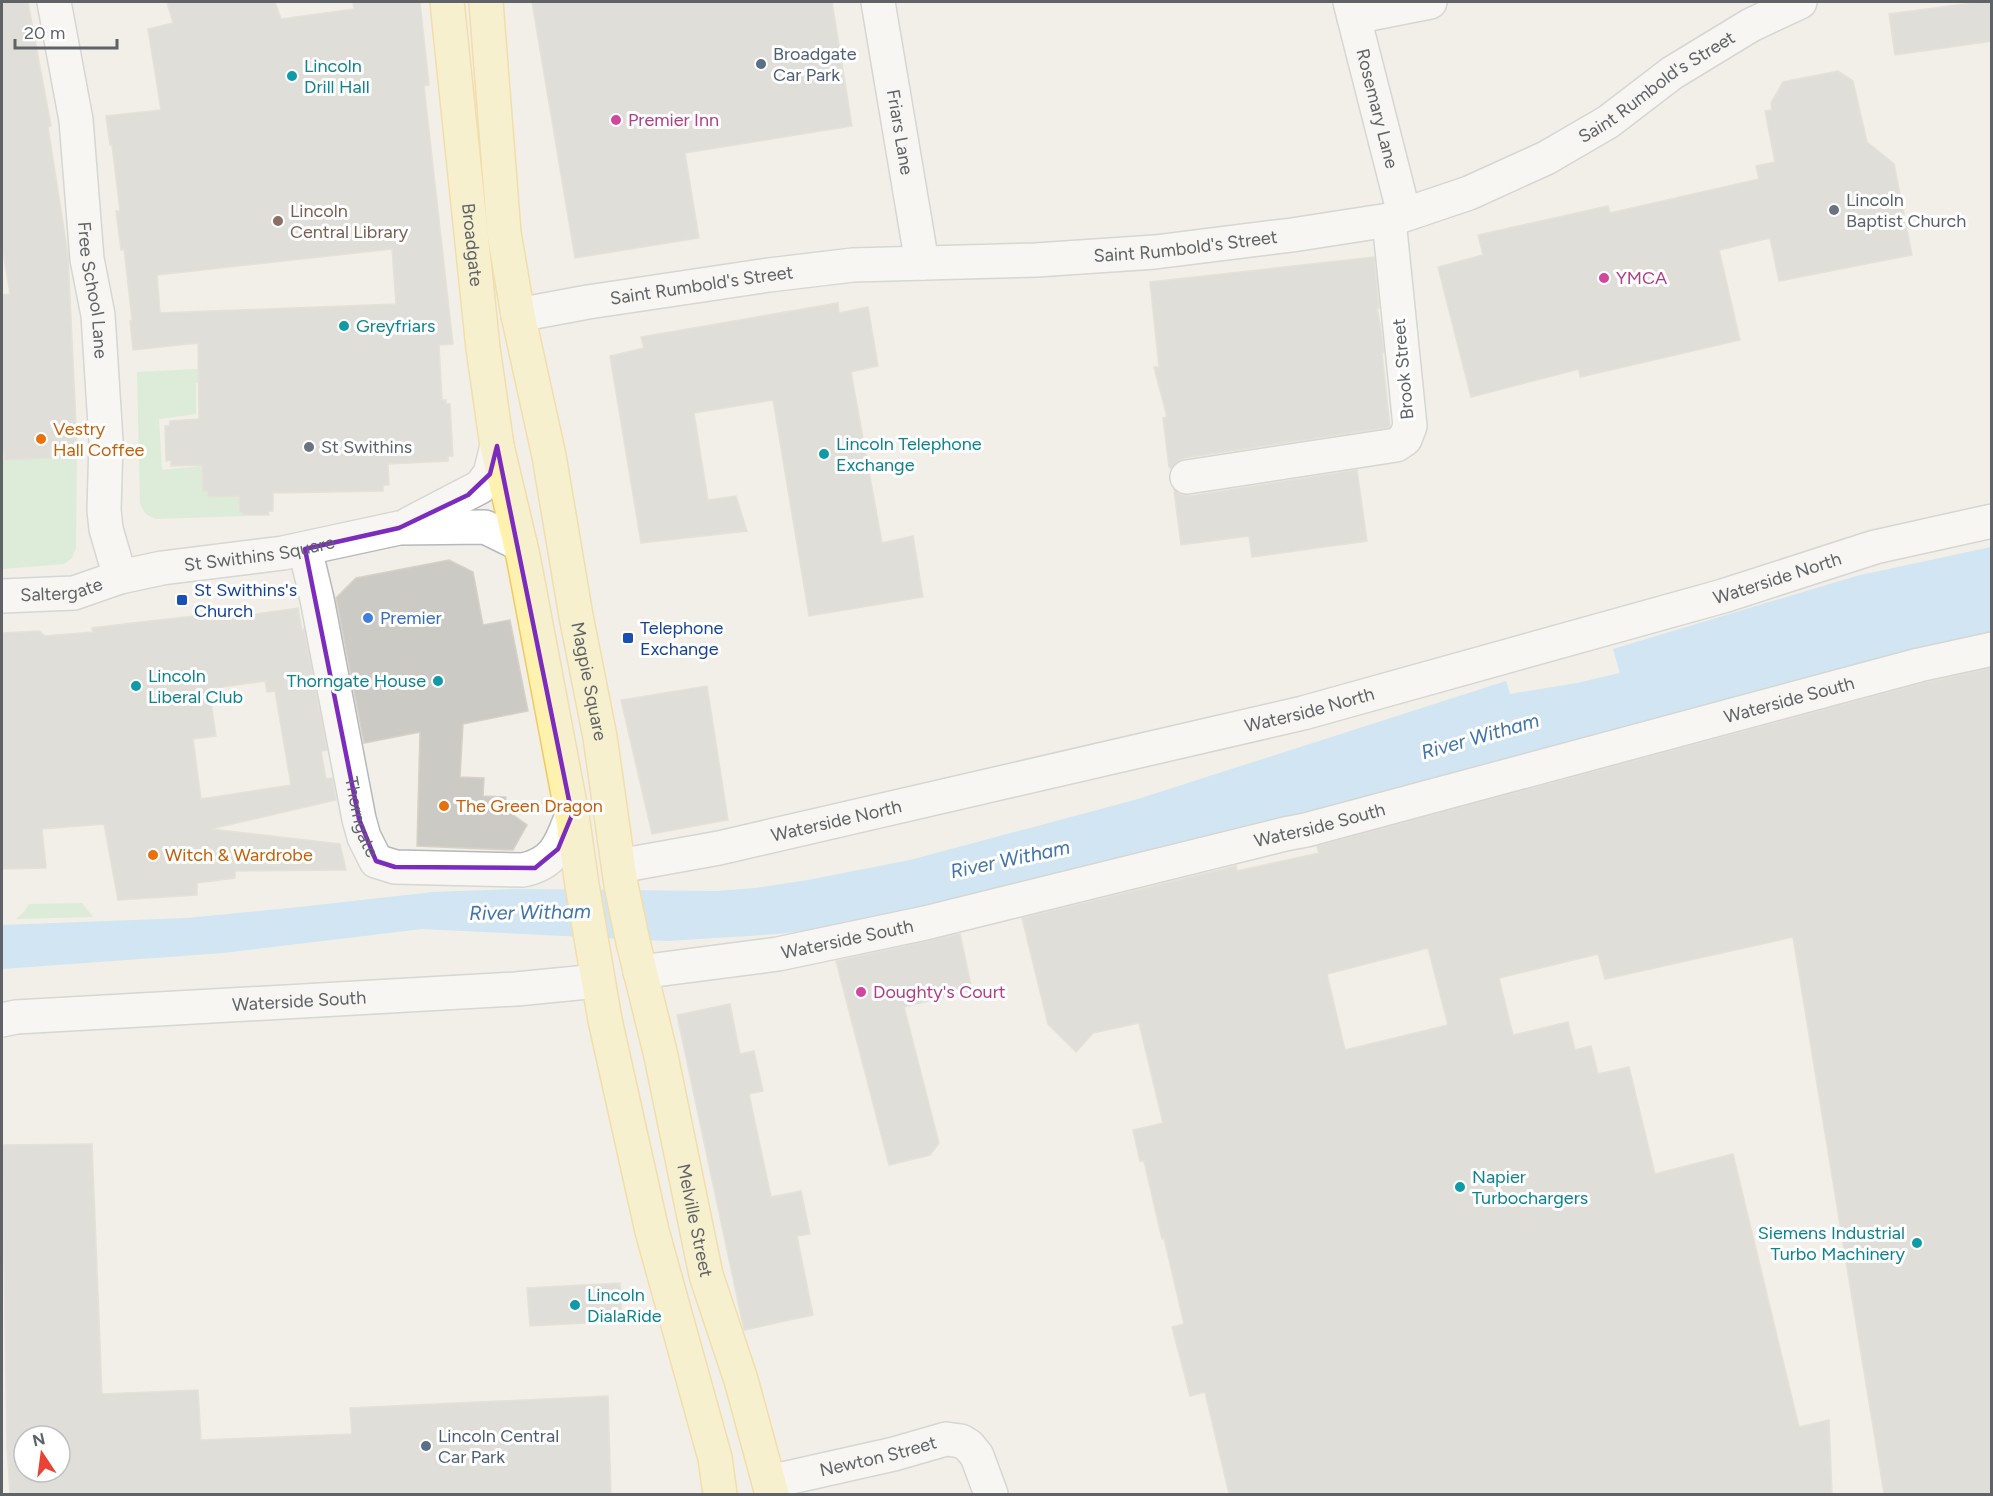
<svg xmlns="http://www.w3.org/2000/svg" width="1993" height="1496" viewBox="0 0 1993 1496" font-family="Figtree,sans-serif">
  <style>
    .green { fill: #c5e8c5 }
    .water { fill: #aadaff }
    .building { fill: #cccac5; stroke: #d6d1c6; stroke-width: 1.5; fill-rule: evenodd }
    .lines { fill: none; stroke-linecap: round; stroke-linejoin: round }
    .minor-casing { stroke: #b5b8bc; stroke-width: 36 }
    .primary-casing { stroke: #f2c960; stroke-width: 36 }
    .minor { stroke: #fff; stroke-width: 33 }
    .primary { stroke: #fff2af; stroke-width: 33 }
    .marked { fill: none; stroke: #7b2cbf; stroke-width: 4.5; stroke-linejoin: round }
    .service-dot { fill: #5c6f8a; stroke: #fff; stroke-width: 2 }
    .culture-dot { fill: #0f9aa8; stroke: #fff; stroke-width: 2 }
    .hotel-dot { fill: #d1479c; stroke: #fff; stroke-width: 2 }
    .worship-dot { fill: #6b7280; stroke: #fff; stroke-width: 2 }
    .education-dot { fill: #8d6e63; stroke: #fff; stroke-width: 2 }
    .food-dot { fill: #e8710a; stroke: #fff; stroke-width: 2 }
    .transit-dot { fill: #1a4fb4; stroke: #fff; stroke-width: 2 }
    .shop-dot { fill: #3f7fe0; stroke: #fff; stroke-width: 2 }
    .labels { text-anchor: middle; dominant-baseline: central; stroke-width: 6; stroke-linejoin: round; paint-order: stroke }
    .service-label { font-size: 18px; fill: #4e5e75; stroke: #fff; text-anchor: start }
    .culture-label { font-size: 18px; fill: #0d838f; stroke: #fff; text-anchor: start }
    .street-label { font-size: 18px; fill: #5f6368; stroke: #fff }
    .hotel-label { font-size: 18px; fill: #b23c85; stroke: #fff; text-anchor: start }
    .worship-label { font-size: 18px; fill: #5b616d; stroke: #fff; text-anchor: start }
    .education-label { font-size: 18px; fill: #785e54; stroke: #fff; text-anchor: start }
    .food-label { font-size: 18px; fill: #c56008; stroke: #fff; text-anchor: start }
    .transit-label { font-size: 18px; fill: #164399; stroke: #fff; text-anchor: start }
    .shop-label { font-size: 18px; fill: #366cbe; stroke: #fff; text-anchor: start }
    .water-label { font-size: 20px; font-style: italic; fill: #4174aa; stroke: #fff }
  </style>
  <rect width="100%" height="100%" fill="#f1efe8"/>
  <g class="green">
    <path d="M 236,367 L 237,380 L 196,383 L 196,414 L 159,419 L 162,470 L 207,465 L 203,491 L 208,491 L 209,497 L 214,497 L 214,491 L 242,496 L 242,507 L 240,507 L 240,512 L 243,512 L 243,516 L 156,519 C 147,516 143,512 140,503 L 137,372 Z"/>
    <path d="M 77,446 L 76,548 L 72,558 L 64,564 L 2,569 L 2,449 Z"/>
    <path d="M 82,903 L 93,917 L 16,919 L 24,912 L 29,904 Z"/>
  </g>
  <path class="water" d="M 1991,547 L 1991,636 L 1470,768 L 1231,833 L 855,925 L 778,934 L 667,941 L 422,929 L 223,953 L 2,969 L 2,925 L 187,918 L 290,908 L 433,892 L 517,889 L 715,891 L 756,888 L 808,880 L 910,860 L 1138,799 L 1506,681 L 1510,694 L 1577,683 L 1620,673 L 1613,649 L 1856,576 Z"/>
  <g class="building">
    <path d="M 2,2 L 28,2 L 51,126 L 48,127 L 68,255 L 77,446 L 69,446 L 70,457 L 5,460 L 4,449 L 2,449 L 2,295 L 10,294 L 2,246 Z"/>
    <path d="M 167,2 L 275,2 L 281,19 L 354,9 L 353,2 L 420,2 L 429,85 L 424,86 L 453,344 L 439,345 L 442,400 L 446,400 L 446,404 L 450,404 L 453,456 L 448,456 L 448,461 L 388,464 L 389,485 L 383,485 L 383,491 L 273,493 L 273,511 L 268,511 L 269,515 L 243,515 L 243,512 L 240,512 L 239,496 L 208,497 L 208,491 L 203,491 L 202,465 L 171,466 L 171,460 L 166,461 L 165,426 L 170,426 L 170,421 L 199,419 L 198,343 L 133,350 L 130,321 L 132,320 L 124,249 L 121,250 L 116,211 L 120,211 L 112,145 L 110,145 L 106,116 L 161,110 L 148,29 L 173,23 ZM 392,249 L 396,304 L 160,313 L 157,275 Z"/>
    <path d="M 532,2 L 832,2 L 852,126 L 685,153 L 699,238 L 575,258 Z"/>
    <path d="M 1980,2 L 1992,2 L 1992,41 L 1895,55 L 1889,14 Z"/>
    <path d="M 1838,71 L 1853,81 L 1867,142 L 1894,164 L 1912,255 L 1779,281 L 1770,238 L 1719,250 L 1740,340 L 1580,377 L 1579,369 L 1471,397 L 1438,267 L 1483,255 L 1478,235 L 1608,206 L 1610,213 L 1759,179 L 1756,166 L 1775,162 L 1765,111 L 1772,110 L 1771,103 L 1783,82 Z"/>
    <path d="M 1374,257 L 1379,308 L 1377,308 L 1381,329 L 1384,352 L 1382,353 L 1390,427 L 1184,458 L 1176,462 L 1171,468 L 1169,467 L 1163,418 L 1167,417 L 1154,367 L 1159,367 L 1150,282 Z"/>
    <path d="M 838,303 L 839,313 L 868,307 L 878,366 L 851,372 L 882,543 L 913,536 L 923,597 L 809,616 L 773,400 L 694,413 L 708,500 L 736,496 L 747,531 L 641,543 L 610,356 L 644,348 L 641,337 Z"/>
    <path d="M 1357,470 L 1367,541 L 1252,557 L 1249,536 L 1181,545 L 1174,490 L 1181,495 L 1190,496 Z"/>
    <path d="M 449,560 L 473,572 L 483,625 L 510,620 L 528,711 L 463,724 L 460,777 L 484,778 L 483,796 L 506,797 L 505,809 L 527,825 L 513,850 L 417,846 L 420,732 L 364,743 L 336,598 L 356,578 Z"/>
    <path d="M 298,608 L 302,631 L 304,629 L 327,750 L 321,751 L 326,779 L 332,778 L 336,800 L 211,829 L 340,844 L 346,870 L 235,871 L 235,878 L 197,883 L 197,895 L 118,900 L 104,824 L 42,829 L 46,868 L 2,869 L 2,633 L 39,631 L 45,636 L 93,632 L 92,628 L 132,623 L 204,615 L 206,621 ZM 265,681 L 267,692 L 275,691 L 291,785 L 201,799 L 193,739 L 216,736 L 209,689 Z"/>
    <path d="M 1992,668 L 1992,1494 L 1884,1494 L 1793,937 L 1605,979 L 1598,954 L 1499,978 L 1513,1035 L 1568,1022 L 1575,1050 L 1591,1046 L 1598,1074 L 1629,1067 L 1655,1174 L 1733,1154 L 1799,1427 L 1829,1420 L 1832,1494 L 1229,1494 L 1205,1392 L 1190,1396 L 1172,1327 L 1184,1324 L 1164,1238 L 1162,1239 L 1144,1161 L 1140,1161 L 1133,1130 L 1163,1123 L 1139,1023 L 1093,1033 L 1076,1052 L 1048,1024 L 1022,918 L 1236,866 L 1237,871 L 1319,853 L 1317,846 L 1923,683 ZM 1428,948 L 1448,1025 L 1345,1050 L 1327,974 Z"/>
    <path d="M 707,686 L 728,820 L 652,834 L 621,700 Z"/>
    <path d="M 960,934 L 972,990 L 904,1007 L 939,1143 L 930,1155 L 889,1165 L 836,961 Z"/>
    <path d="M 730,1004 L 740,1054 L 754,1051 L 763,1091 L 749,1094 L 771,1197 L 801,1191 L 810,1234 L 797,1236 L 813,1315 L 744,1330 L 677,1015 Z"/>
    <path d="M 92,1144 L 102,1394 L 198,1390 L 201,1440 L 352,1434 L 350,1408 L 608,1396 L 611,1494 L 10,1494 L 7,1447 L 2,1145 ZM 24,1436 L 60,1436 L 60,1472 L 24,1472 Z"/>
    <path d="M 620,1283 L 622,1321 L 530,1326 L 527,1288 Z"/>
  </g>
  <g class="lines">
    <defs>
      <g id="minor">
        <path id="s1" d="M 54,2 L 76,120 L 87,259 L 98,315 L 106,441 L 104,510 L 106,529 L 120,577"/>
        <path id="s2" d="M 878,2 L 922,263"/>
        <path id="s3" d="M 1350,2 L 1404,214"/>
        <path d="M 1354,17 L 1430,2"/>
        <path id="s4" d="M 518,315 L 588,302 L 769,275 L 853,265 L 1036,260 L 1155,252 L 1292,235 L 1389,220 L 1469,193 L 1546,158 L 1608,122 L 1672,73 L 1751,25 L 1800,2"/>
        <path d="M 1187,477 L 1396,445 L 1405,439 L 1410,426 L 1389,220"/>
        <path d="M 409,524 L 480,487 L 490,474 L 497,446"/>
        <path id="s5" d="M 305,549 L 317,599 L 359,819 L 364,837 L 376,861 L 395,867 L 523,870 C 556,863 561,843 572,815"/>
        <path id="s6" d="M 2,596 L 74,593 L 120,577 L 162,568 L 283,553 L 399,528 L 485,527 L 520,544"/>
        <path id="s7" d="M 619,866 L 719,848 L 1303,713 L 1723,596 L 1875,547 L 1992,521"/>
        <path id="s8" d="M 640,972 L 778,954 L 925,923 L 1285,834 L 1306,830 L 1919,665 L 1992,649"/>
        <path id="s9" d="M 2,1020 L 16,1017 L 516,989 L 598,981"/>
        <path id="s10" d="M 769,1482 L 894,1454 L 946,1439 L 961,1441 L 969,1446 L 977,1456 L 991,1494"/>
      </g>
      <g id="primary">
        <path id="s11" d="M 447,2 L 483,348 L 497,446 L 523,556 L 572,815 L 582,885 L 605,1020 L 652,1231 L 715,1458 L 720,1494"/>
        <path id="s12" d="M 486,2 L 504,233 L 518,315 L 549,456 L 576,616 L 600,737 L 621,885 L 633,942 L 661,1056 L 706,1275 L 741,1380 L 772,1494"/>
      </g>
    </defs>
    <use href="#minor" class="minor-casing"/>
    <use href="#primary" class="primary-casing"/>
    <use href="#minor" class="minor"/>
    <use href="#primary" class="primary"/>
  </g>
  <path d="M0 0H1993V1496H0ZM 497,446 L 572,815 L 558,849 L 535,868 L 395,867 L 376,861 L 359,819 L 305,549 L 399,528 L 468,495 L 490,474 Z" fill="#f1efe8" fill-opacity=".55" fill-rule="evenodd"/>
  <path class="marked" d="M 497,446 L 572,815 L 558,849 L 535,868 L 395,867 L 376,861 L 359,819 L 305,549 L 399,528 L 468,495 L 490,474 Z"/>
  <g class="service-dot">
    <circle cx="761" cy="64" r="6"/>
    <circle cx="426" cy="1446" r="6"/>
  </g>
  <g class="culture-dot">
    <circle cx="292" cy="76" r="6"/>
    <circle cx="344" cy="326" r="6"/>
    <circle cx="824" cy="454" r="6"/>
    <circle cx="438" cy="681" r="6"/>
    <circle cx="136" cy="686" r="6"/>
    <circle cx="1460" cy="1187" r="6"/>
    <circle cx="1917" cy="1243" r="6"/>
    <circle cx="575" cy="1305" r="6"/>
  </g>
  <g class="hotel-dot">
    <circle cx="616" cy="120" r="6"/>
    <circle cx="1604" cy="278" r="6"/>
    <circle cx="861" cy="992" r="6"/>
  </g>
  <g class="worship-dot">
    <circle cx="1834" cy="210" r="6"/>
    <circle cx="309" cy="447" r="6"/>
  </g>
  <circle class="education-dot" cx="278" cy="221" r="6"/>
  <g class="food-dot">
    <circle cx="41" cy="439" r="6"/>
    <circle cx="444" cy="806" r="6"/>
    <circle cx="153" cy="855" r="6"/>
  </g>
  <g class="transit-dot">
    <rect x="176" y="594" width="12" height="12" rx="3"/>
    <rect x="622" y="632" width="12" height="12" rx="3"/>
  </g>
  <circle class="shop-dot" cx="368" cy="618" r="6"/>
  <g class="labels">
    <g class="service-label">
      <text x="773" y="54">Broadgate<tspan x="773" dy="21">Car Park</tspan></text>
      <text x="438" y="1436">Lincoln Central<tspan x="438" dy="21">Car Park</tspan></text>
    </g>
    <g class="culture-label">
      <text x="304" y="66">Lincoln<tspan x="304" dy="21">Drill Hall</tspan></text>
      <text x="356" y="326">Greyfriars</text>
      <text x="836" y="444">Lincoln Telephone<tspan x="836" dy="21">Exchange</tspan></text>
      <text x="148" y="676">Lincoln<tspan x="148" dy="21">Liberal Club</tspan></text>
      <text x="426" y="681" text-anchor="end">Thorngate House</text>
      <text x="1472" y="1177">Napier<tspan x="1472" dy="21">Turbochargers</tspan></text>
      <text x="1905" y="1233" text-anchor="end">Siemens Industrial<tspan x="1905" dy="21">Turbo Machinery</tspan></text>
      <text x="587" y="1295">Lincoln<tspan x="587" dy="21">DialaRide</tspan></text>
    </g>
    <g class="street-label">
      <text stroke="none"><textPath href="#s4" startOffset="1178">Saint Rumbold's Street</textPath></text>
      <text stroke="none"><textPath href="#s3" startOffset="110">Rosemary Lane</textPath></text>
      <text stroke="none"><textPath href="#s2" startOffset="132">Friars Lane</textPath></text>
      <text stroke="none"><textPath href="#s11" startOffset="244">Broadgate</textPath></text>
      <text stroke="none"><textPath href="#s4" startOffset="672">Saint Rumbold's Street</textPath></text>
      <text stroke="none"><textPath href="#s4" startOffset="186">Saint Rumbold's Street</textPath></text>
      <text stroke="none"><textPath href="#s1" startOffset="291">Free School Lane</textPath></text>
      <text transform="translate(1403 369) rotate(-95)">Brook Street</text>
      <text stroke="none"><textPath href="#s6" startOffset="262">St Swithins Square</textPath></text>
      <text stroke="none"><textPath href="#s7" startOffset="1194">Waterside North</textPath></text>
      <text stroke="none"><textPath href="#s6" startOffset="60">Saltergate</textPath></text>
      <text stroke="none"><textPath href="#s12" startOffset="688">Magpie Square</textPath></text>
      <text stroke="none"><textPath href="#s8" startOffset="1182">Waterside South</textPath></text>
      <text stroke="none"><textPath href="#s7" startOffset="708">Waterside North</textPath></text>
      <text stroke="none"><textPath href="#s5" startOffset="274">Thorngate</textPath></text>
      <text stroke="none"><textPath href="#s7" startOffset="222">Waterside North</textPath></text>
      <text stroke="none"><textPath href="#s8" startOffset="696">Waterside South</textPath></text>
      <text stroke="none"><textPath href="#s8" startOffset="210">Waterside South</textPath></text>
      <text stroke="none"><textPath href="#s9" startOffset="298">Waterside South</textPath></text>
      <text stroke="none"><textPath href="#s12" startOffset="1238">Melville Street</textPath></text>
      <text stroke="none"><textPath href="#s10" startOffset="112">Newton Street</textPath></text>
    </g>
    <g class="hotel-label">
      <text x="628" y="120">Premier Inn</text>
      <text x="1616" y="278">YMCA</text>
      <text x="873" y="992">Doughty's Court</text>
    </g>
    <g class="worship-label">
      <text x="1846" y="200">Lincoln<tspan x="1846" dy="21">Baptist Church</tspan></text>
      <text x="321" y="447">St Swithins</text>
    </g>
    <g class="education-label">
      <text x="290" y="211">Lincoln<tspan x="290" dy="21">Central Library</tspan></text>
    </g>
    <g class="food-label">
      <text x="53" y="429">Vestry<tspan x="53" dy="21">Hall Coffee</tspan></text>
      <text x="456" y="806">The Green Dragon</text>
      <text x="165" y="855">Witch &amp; Wardrobe</text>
    </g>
    <g class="transit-label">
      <text x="194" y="590">St Swithins's<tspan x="194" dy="21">Church</tspan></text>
      <text x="640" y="628">Telephone<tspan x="640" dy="21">Exchange</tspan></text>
    </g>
    <g class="shop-label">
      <text x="380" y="618">Premier</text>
    </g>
    <g class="water-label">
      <text transform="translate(1480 736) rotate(-16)">River Witham</text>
      <text transform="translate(1010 859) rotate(-12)">River Witham</text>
      <text transform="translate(530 912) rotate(-1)">River Witham</text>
    </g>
  </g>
  <rect width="1993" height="1496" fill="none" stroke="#5f6368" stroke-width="6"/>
  <g transform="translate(42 1454) rotate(347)"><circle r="28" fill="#ffffff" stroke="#bfc1c3" stroke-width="1.5"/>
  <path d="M0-4.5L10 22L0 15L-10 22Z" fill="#ea4335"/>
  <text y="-9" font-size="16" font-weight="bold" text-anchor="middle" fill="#5f6368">N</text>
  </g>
  <path d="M15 39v9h102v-9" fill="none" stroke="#5f6368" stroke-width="3"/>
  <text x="24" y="39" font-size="18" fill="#5f6368" stroke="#ffffff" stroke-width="4.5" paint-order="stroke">20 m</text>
</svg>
